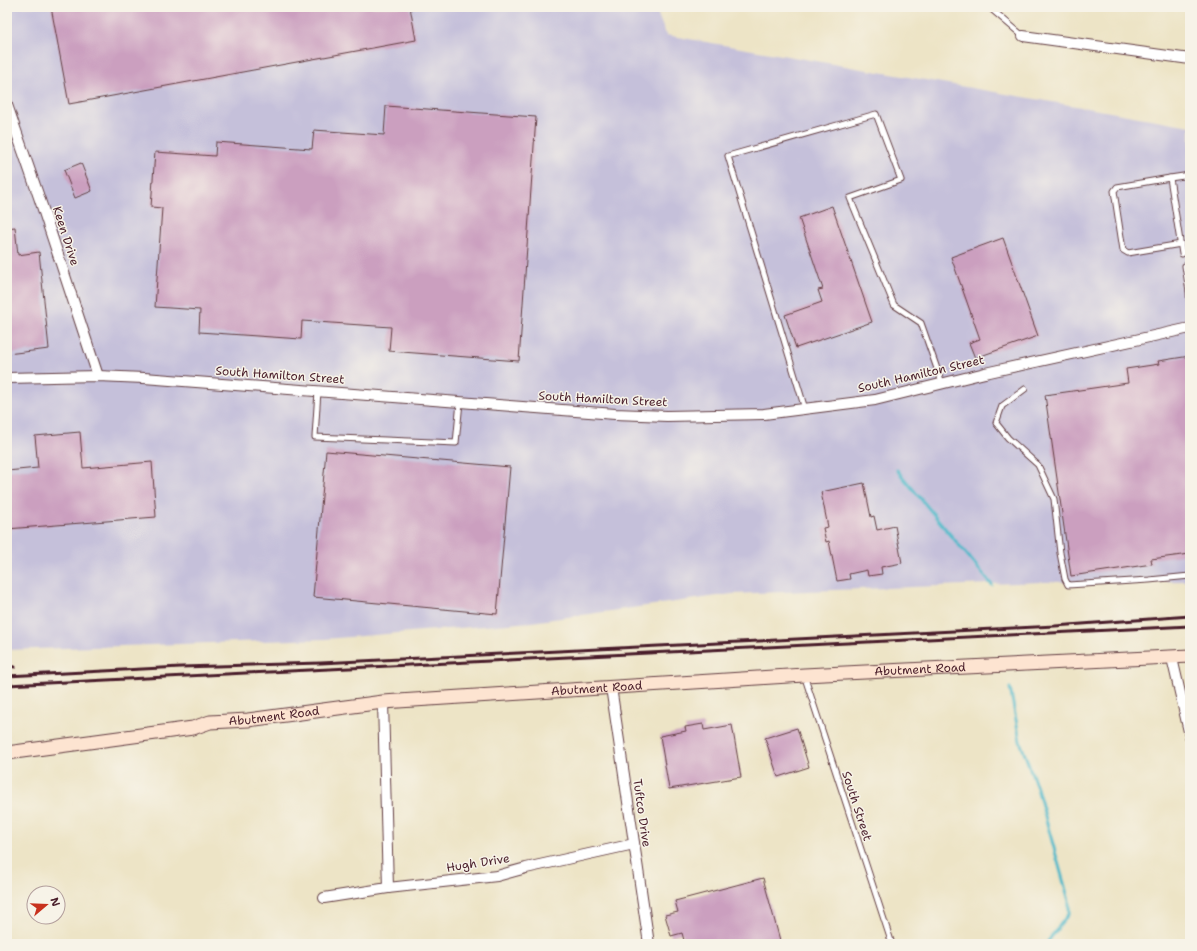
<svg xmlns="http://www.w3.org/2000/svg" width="1197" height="951" viewBox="0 0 1197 951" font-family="'Shantell Sans',sans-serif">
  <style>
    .industrial { fill: #c5c0da }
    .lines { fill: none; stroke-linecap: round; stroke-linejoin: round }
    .stream { stroke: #4eb9ca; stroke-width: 3 }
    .building { fill: #cb9fbf }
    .service-casing { stroke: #623d42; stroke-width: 7 }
    .minor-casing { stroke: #623d42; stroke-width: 12 }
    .secondary-casing { stroke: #623d42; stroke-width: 15 }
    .service { stroke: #fff; stroke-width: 5 }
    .minor { stroke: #fff; stroke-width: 10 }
    .secondary { stroke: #fde4d1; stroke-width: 13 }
    .rail { stroke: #4a1f2b; stroke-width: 3 }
    .labels { text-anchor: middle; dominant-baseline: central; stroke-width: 3; stroke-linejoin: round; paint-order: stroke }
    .street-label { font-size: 12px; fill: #4a1f2b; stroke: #f7f3e8 }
  </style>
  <rect width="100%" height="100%" fill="#f7f3e8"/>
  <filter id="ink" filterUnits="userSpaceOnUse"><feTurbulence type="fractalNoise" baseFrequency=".025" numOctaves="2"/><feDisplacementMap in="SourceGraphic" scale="8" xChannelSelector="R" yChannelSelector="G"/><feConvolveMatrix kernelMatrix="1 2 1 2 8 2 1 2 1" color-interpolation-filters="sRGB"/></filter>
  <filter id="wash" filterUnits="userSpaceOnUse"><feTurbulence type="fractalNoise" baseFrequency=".012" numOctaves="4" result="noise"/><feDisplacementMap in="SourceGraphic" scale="16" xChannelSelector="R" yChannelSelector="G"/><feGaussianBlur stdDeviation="0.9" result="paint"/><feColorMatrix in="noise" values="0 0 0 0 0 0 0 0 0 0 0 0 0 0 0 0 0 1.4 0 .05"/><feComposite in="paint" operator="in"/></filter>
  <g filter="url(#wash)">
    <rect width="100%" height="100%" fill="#ede4c6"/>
    <path class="industrial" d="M 7,7 L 655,7 L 666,35 L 1190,126 L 1190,581 L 1042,582 L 732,594 L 532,622 L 325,639 L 7,650 Z"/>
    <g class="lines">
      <g class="stream">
        <path d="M 897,470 L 992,585"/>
        <path d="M 1010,688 L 1020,741 L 1037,788 L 1069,901 L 1069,913 L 1046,944"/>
      </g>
    </g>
    <g id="blocks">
      <g class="building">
        <path d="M 51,7 L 410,7 L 416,40 L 69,104 Z"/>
        <path d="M 386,106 L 536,117 L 519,361 L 389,351 L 391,327 L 302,321 L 301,339 L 199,332 L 200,310 L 155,307 L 162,208 L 151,207 L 155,152 L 215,156 L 216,142 L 312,149 L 314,130 L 384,135 Z"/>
        <path d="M 81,163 L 92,191 L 75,198 L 64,170 Z"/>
        <path d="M 832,206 L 872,322 L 796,348 L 785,315 L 822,302 L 818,290 L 823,289 L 799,218 Z"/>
        <path d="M 15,227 L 18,255 L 39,252 L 49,349 L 7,354 L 7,228 Z"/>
        <path d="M 1003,238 L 1038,336 L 975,358 L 969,343 L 980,339 L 951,257 Z"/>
        <path d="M 1190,356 L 1190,554 L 1151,559 L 1152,564 L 1071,576 L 1045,395 L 1128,383 L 1126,369 L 1159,364 L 1158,361 Z"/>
        <path d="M 80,432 L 83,468 L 152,462 L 156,517 L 7,529 L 7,471 L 38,468 L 35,436 Z"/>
        <path d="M 326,451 L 510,467 L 497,614 L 313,597 Z"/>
        <path d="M 864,483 L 871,517 L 874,516 L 877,530 L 895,526 L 902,563 L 881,567 L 882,574 L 868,576 L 867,570 L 849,574 L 850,579 L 837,581 L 829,541 L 826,542 L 823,528 L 828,527 L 821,492 Z"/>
        <path d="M 703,724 L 704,730 L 732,725 L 741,777 L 669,789 L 660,736 L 686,731 L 685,727 Z"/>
        <path d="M 797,728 L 809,767 L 778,777 L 765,738 Z"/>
        <path d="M 763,878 L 781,944 L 685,944 L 682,933 L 671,936 L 665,915 L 678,912 L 675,901 Z"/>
      </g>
    </g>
  </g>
  <g filter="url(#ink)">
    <use href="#blocks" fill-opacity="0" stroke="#623d42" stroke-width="1"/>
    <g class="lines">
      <defs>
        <g id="service">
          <path d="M 989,7 L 1023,36"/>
          <path d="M 1170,178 L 1117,187 L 1114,191 L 1123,250 L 1128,253 L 1181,244"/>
          <path d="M 1182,254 L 1170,178 L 1190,175"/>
          <path d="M 1185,266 L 1189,291 L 1190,291"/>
          <path d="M 1189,291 L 1190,314"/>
          <path d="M 1025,389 L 1002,406 L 996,423 L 1008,438 L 1038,465 L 1054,499 L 1060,553 L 1065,579 L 1068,585 L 1149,580 L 1190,576"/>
          <path d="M 318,391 L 315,437 L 456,443 L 460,402"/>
          <path d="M 805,409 L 728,156 L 876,114 L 901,180 L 850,198 L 894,305 L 921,323 L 942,383"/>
          <path d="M 804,675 L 892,944"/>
        </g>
        <g id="minor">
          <path d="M 1023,36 L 1190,59"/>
          <path d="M 7,105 L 40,200 L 98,376"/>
          <path d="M 7,378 L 98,376 L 144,378 L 615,414 L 667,416 L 764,414 L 875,400 L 985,373 L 1190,328"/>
          <path d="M 1172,658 L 1190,736"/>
          <path d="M 611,687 L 649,944"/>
          <path d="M 383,702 L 388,888"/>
          <path d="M 324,898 L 388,888 L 497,876 L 526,868 L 634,844"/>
        </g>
        <g id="secondary">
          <path id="s1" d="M 7,753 L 193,728 L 210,722 L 248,720 L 383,702 L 804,675 L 1190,656"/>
        </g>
      </defs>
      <use href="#service" class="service-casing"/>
      <use href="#minor" class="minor-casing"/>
      <use href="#secondary" class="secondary-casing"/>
      <use href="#service" class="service"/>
      <use href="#minor" class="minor"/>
      <use href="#secondary" class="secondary"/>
      <g class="rail">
        <path d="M 7,666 L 15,667"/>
        <path d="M 7,676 L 181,667 L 321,663 L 1055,626 L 1190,616"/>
        <path d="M 7,685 L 1190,626"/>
      </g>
    </g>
  </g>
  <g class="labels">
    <g class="street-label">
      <text transform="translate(66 236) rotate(72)">Keen Drive</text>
      <text transform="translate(921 374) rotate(-13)">South Hamilton Street</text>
      <text transform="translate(280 375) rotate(4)">South Hamilton Street</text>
      <text transform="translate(603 399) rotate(3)">South Hamilton Street</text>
      <text stroke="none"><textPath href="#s1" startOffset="918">Abutment Road</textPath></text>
      <text stroke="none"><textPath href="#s1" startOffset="594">Abutment Road</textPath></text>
      <text stroke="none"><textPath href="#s1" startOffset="270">Abutment Road</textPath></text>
      <text transform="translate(857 806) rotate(72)">South Street</text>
      <text transform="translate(642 813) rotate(82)">Tuftco Drive</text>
      <text transform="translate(478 863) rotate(-9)">Hugh Drive</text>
    </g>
  </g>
  <rect width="1197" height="951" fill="none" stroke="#f7f3e8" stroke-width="24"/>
  <g transform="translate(46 905) rotate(71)"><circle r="19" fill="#f7f3e8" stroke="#b29e9c"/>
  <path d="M0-3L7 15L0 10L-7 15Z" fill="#c8321e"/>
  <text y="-6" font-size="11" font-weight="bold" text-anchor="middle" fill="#4a1f2b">N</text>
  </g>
</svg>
